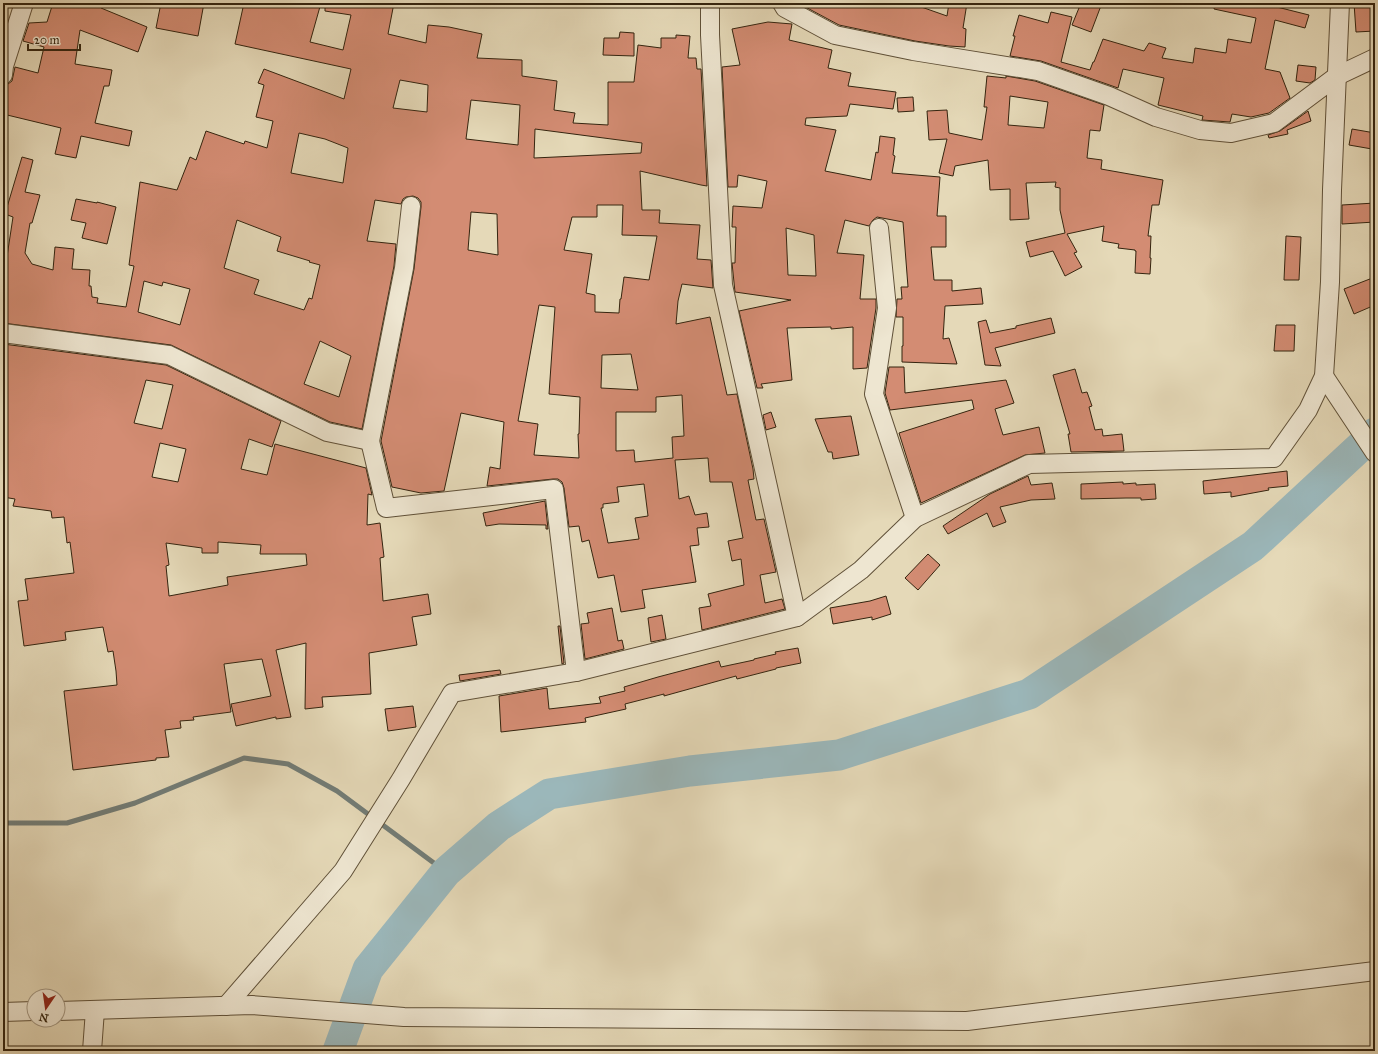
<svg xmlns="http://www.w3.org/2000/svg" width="1378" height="1054" viewBox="0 0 1378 1054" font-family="'IM FELL Great Primer',serif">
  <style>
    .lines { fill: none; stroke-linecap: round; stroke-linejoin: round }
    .stream { stroke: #727c76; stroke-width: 5 }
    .river { stroke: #9bb7ba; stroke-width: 31 }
    .building { fill: #d38c73; stroke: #34240f; fill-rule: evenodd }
    .minor-casing { stroke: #605139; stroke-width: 20 }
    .minor { stroke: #eee6d1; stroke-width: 18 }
  </style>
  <rect width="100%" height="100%" fill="#e5d9b8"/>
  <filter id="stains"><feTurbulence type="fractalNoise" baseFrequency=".005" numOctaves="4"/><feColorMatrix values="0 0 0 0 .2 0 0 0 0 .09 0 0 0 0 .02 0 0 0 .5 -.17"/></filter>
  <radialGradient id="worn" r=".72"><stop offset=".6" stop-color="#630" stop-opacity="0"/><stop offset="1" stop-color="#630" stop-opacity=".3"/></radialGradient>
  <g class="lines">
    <path class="stream" d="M 3,823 L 67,823 L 135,803 L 244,758 L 288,764 L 337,791 L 446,872"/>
    <path class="river" d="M 338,1051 L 368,969 L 446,872 L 499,826 L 549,794 L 690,771 L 839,755 L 1029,694 L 1253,546 L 1375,433"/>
  </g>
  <g class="building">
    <path d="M 53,3 L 104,3 L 101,8 L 147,27 L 138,52 L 80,30 L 75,64 L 112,70 L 109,86 L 104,86 L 95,123 L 132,131 L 129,146 L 81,136 L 76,158 L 55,154 L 61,128 L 3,114 L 3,85 L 8,84 L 12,81 L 15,67 L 38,73 L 44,47 L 23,41 L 29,23 L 47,22 Z"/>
    <path d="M 161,3 L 204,3 L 198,36 L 156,28 Z"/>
    <path d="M 244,3 L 321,3 L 310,42 L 343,50 L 351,15 L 325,11 L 325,3 L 394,3 L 388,34 L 426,43 L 428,25 L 449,27 L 482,34 L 477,58 L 522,60 L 522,76 L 557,81 L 554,110 L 575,113 L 573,123 L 608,125 L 608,82 L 634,82 L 638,45 L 661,48 L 661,38 L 676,38 L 676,35 L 690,36 L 688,58 L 696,58 L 697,69 L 701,69 L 707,186 L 701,185 L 640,171 L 642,210 L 660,210 L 659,223 L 700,225 L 697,259 L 711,260 L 713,288 L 682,284 L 678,301 L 676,324 L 710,317 L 727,395 L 737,394 L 753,469 L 754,479 L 748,480 L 756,520 L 764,519 L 776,572 L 760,575 L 765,603 L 782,599 L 785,609 L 702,630 L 699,608 L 711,606 L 708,594 L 744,585 L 741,559 L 732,561 L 728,541 L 743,538 L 732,482 L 710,482 L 708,458 L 675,460 L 679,499 L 689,496 L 695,515 L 707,513 L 709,527 L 697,528 L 699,545 L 690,546 L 696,582 L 642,590 L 645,608 L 621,612 L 614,575 L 598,578 L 589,540 L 582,542 L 579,526 L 569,527 L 564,488 L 562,482 L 558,479 L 553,479 L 487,486 L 490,467 L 500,469 L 504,422 L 461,413 L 444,491 L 421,493 L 392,487 L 381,441 L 414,269 L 421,207 L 421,202 L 418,198 L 413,196 L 406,197 L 403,199 L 401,204 L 375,200 L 367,241 L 396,244 L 394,266 L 362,429 L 330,422 L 171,345 L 3,323 L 3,283 L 13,217 L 5,214 L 22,157 L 33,160 L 25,192 L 40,195 L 32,223 L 30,223 L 25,253 L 32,264 L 53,270 L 55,247 L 74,249 L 72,269 L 90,270 L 89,286 L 91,286 L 92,297 L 98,298 L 97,303 L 126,307 L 134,266 L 129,265 L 140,182 L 177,190 L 190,157 L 196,160 L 206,131 L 244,144 L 245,141 L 267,148 L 273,121 L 256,117 L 264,85 L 258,83 L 264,69 L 344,99 L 351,69 L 235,44 ZM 400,80 L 428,85 L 427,112 L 393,108 ZM 471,100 L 520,105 L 518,145 L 466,139 ZM 535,129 L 642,143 L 641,153 L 534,158 ZM 299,133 L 325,139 L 348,148 L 343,183 L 291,173 ZM 597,205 L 623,205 L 622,235 L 657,236 L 649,280 L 624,277 L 621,299 L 620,299 L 619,313 L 595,312 L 595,295 L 586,293 L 592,254 L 564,250 L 572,217 L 597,217 ZM 471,212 L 497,214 L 498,255 L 468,250 ZM 237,220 L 281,237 L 277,251 L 310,261 L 309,262 L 320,265 L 312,299 L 309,298 L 304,310 L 254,294 L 259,280 L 224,268 ZM 144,281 L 162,286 L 163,282 L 190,289 L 180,325 L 138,312 ZM 539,305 L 555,307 L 549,394 L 580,397 L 579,434 L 578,434 L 579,458 L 534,455 L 538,424 L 518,421 ZM 320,341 L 351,356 L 339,397 L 304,384 ZM 631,354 L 638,390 L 601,388 L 602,355 ZM 682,395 L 684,436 L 672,437 L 673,458 L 635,462 L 634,450 L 616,451 L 616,412 L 656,412 L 656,397 ZM 644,484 L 648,516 L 635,518 L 639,539 L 608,543 L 601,508 L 603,508 L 603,504 L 619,502 L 617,487 Z"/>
    <path d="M 798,3 L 910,3 L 947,16 L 949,3 L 967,3 L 963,28 L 966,29 L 965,47 L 949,46 L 915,41 L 839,25 Z"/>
    <path d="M 1081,3 L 1102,3 L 1091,32 L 1072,25 Z"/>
    <path d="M 1215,3 L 1261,3 L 1309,15 L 1305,28 L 1275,20 L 1265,69 L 1280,72 L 1290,98 L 1269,113 L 1251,117 L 1232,114 L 1230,122 L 1202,120 L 1203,116 L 1158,105 L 1164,78 L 1123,69 L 1118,88 L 1041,61 L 1010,56 L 1015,36 L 1013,36 L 1019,15 L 1048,23 L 1051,12 L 1072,17 L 1061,62 L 1090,70 L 1093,62 L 1094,62 L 1103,39 L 1144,51 L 1149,43 L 1166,48 L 1162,58 L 1193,63 L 1195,48 L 1226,53 L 1228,39 L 1251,43 L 1256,18 L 1214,9 Z"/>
    <path d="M 1354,3 L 1375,3 L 1375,31 L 1356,32 Z"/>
    <path d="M 768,22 L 792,24 L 789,40 L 832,50 L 828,68 L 851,73 L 848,86 L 896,92 L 893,109 L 850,104 L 847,116 L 806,118 L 805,125 L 836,130 L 825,171 L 871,180 L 876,152 L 878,153 L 880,136 L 895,138 L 893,155 L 895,156 L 892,173 L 940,177 L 937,216 L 946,216 L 946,247 L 931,247 L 934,280 L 952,280 L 952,291 L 981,288 L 983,304 L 945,306 L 943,339 L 949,338 L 957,364 L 902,362 L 902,346 L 903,346 L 903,317 L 896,317 L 897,299 L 902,299 L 901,287 L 908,287 L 903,222 L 877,217 L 873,220 L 869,226 L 845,220 L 837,253 L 864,255 L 860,299 L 876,299 L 876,308 L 867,368 L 853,369 L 853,327 L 831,329 L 831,327 L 787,328 L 792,380 L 761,384 L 763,388 L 757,388 L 739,311 L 791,300 L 735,292 L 732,263 L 735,263 L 736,227 L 732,227 L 733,206 L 762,208 L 767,181 L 738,175 L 737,187 L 728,187 L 722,67 L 740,65 L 732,29 ZM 786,228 L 814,235 L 816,276 L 788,275 Z"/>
    <path d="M 620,32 L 634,33 L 634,56 L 603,55 L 604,38 L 619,38 Z"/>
    <path d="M 1298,65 L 1316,67 L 1315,80 L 1310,83 L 1296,81 Z"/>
    <path d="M 987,76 L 1006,78 L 1006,76 L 1035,81 L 1104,105 L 1100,131 L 1090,130 L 1087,158 L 1102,160 L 1101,169 L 1163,180 L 1159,205 L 1152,205 L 1148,236 L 1151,236 L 1150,258 L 1151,258 L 1150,274 L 1135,273 L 1136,251 L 1135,251 L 1135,250 L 1118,248 L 1119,244 L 1102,241 L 1104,226 L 1067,234 L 1077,252 L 1074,253 L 1082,267 L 1065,276 L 1053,251 L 1030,257 L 1026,242 L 1065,233 L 1060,210 L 1060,188 L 1055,187 L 1056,182 L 1026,183 L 1029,219 L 1010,220 L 1010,189 L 990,190 L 988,160 L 955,166 L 953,176 L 939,173 L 947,139 L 929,140 L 927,111 L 947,110 L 949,133 L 982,140 L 987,107 L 984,107 ZM 1010,96 L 1048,102 L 1044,128 L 1008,125 Z"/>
    <path d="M 913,97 L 914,111 L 898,112 L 897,98 Z"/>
    <path d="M 1308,111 L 1311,121 L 1287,130 L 1288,134 L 1269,138 L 1268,135 L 1280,131 Z"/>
    <path d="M 1352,129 L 1375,133 L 1372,149 L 1349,145 Z"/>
    <path d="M 76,199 L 97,203 L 97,202 L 116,207 L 107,244 L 82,238 L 86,223 L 71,220 Z"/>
    <path d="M 1375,203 L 1375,222 L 1342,224 L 1342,205 Z"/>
    <path d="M 1286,236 L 1301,237 L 1299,280 L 1284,280 Z"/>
    <path d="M 1375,277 L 1375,305 L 1354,314 L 1344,289 Z"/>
    <path d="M 1051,318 L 1055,333 L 995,348 L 1001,366 L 985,365 L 978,322 L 986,320 L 990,333 L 1016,328 L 1016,326 Z"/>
    <path d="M 1276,325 L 1295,325 L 1294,351 L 1274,351 Z"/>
    <path d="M 3,344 L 166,365 L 281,421 L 272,447 L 249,439 L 241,469 L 267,475 L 275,444 L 366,468 L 372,495 L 368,494 L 367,525 L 380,523 L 384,557 L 380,558 L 383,601 L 428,594 L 431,614 L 412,617 L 417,645 L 369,653 L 371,694 L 322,697 L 323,707 L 305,709 L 306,643 L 276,650 L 291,717 L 276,719 L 276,717 L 236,726 L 231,704 L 271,696 L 262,659 L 224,664 L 231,712 L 193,717 L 194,720 L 180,721 L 181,728 L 165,730 L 169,757 L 156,758 L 156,760 L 73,770 L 64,691 L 117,685 L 116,671 L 113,651 L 108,652 L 103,627 L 65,632 L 66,640 L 24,646 L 18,601 L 28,600 L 25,579 L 74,573 L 70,542 L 67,543 L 64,517 L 52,518 L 51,511 L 13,506 L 15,499 L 3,497 ZM 146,380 L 173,385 L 162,429 L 134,423 ZM 160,443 L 186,449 L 178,482 L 152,477 ZM 218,542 L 261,545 L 260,554 L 306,554 L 307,565 L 227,577 L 228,585 L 169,596 L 166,566 L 169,565 L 166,543 L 202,548 L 202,553 L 218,553 Z"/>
    <path d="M 889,367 L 904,367 L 905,393 L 1006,380 L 1014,403 L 995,409 L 1003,435 L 1039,427 L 1045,453 L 1025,455 L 921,503 L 899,433 L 974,409 L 972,400 L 890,410 L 885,393 Z"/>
    <path d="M 1075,369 L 1082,393 L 1087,392 L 1092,406 L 1089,407 L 1095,430 L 1102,429 L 1103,436 L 1122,434 L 1124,451 L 1071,452 L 1068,434 L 1070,434 L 1053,375 Z"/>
    <path d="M 771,412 L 776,427 L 766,430 L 763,415 Z"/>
    <path d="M 851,416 L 859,455 L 833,459 L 832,452 L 828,452 L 815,419 Z"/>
    <path d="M 1287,471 L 1288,486 L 1268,488 L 1269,490 L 1231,497 L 1231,492 L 1204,494 L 1203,481 Z"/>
    <path d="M 1028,476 L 1031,485 L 1052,483 L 1055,499 L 1031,500 L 1000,507 L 1006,522 L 993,527 L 987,513 L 948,534 L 943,526 L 990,494 Z"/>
    <path d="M 1123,482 L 1123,484 L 1136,483 L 1136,485 L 1155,484 L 1156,499 L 1141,500 L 1141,498 L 1126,498 L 1081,499 L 1081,484 Z"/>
    <path d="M 545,501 L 548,529 L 546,529 L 546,525 L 499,524 L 486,526 L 483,513 Z"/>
    <path d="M 928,554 L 940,565 L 918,590 L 905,578 Z"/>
    <path d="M 886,596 L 891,614 L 872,620 L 872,617 L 833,624 L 830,608 L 870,601 Z"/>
    <path d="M 612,608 L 618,641 L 622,640 L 624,649 L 585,659 L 581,624 L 589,623 L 587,613 Z"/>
    <path d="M 662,615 L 666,639 L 651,642 L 648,618 Z"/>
    <path d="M 558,626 L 560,626 L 564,663 L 562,664 Z"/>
    <path d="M 798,648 L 801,663 L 776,668 L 776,669 L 737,679 L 736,676 L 664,696 L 664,694 L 625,704 L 626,709 L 585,718 L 586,722 L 501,732 L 499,696 L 547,688 L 549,709 L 601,703 L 599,697 L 625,691 L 624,687 L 658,677 L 719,661 L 721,667 L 754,660 L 754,659 L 776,654 L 775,652 Z"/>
    <path d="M 500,670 L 501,674 L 460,681 L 459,675 Z"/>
    <path d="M 413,706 L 416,727 L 388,731 L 385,709 Z"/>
  </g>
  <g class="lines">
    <defs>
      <g id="minor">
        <path d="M 710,3 L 710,35 L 723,285 L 797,617"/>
        <path d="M 782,3 L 785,8 L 835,35 L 913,51 L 1038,71 L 1109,96 L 1156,117 L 1200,130 L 1231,133 L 1274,123 L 1337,76 L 1375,58"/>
        <path d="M 3,75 L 4,66 L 24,3"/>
        <path d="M 879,228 L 887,308 L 874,394 L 915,518"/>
        <path d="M 3,333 L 169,355 L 327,432 L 370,441 L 404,268 L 411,206"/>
        <path d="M 1324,376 L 1375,453"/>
        <path d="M 370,441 L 386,508 L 554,489 L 576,672"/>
        <path d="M 226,1006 L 343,871 L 401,779 L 452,693 L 576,672 L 797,617 L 861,570 L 915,518 L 1029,464 L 1274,458 L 1308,410 L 1324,376 L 1330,282 L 1332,190 L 1340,3"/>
        <path d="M 58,1011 L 252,1005 L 404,1017 L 967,1021 L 1375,971"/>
        <path d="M 3,1012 L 34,1011"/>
        <path d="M 92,1051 L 95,1010"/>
      </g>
    </defs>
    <use href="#minor" class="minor-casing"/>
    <use href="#minor" class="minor"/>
  </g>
  <rect width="1378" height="1054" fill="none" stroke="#e5d9b8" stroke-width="16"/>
  <rect x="4" y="4" width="1370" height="1046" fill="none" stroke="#34240f" stroke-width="2"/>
  <rect x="8" y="8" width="1362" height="1038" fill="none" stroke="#34240f"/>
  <g transform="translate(46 1008) rotate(193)"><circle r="19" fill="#eee6d1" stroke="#a49883"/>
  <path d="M0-3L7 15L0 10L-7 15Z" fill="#8f2418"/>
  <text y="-6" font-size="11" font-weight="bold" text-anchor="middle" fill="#34240f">N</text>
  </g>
  <path d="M28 44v6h52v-6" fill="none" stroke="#34240f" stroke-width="2"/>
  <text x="34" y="44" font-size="12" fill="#34240f" stroke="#eee6d1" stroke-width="3" paint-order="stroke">20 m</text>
  <rect width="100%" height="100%" filter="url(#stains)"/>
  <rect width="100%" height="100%" fill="url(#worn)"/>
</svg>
